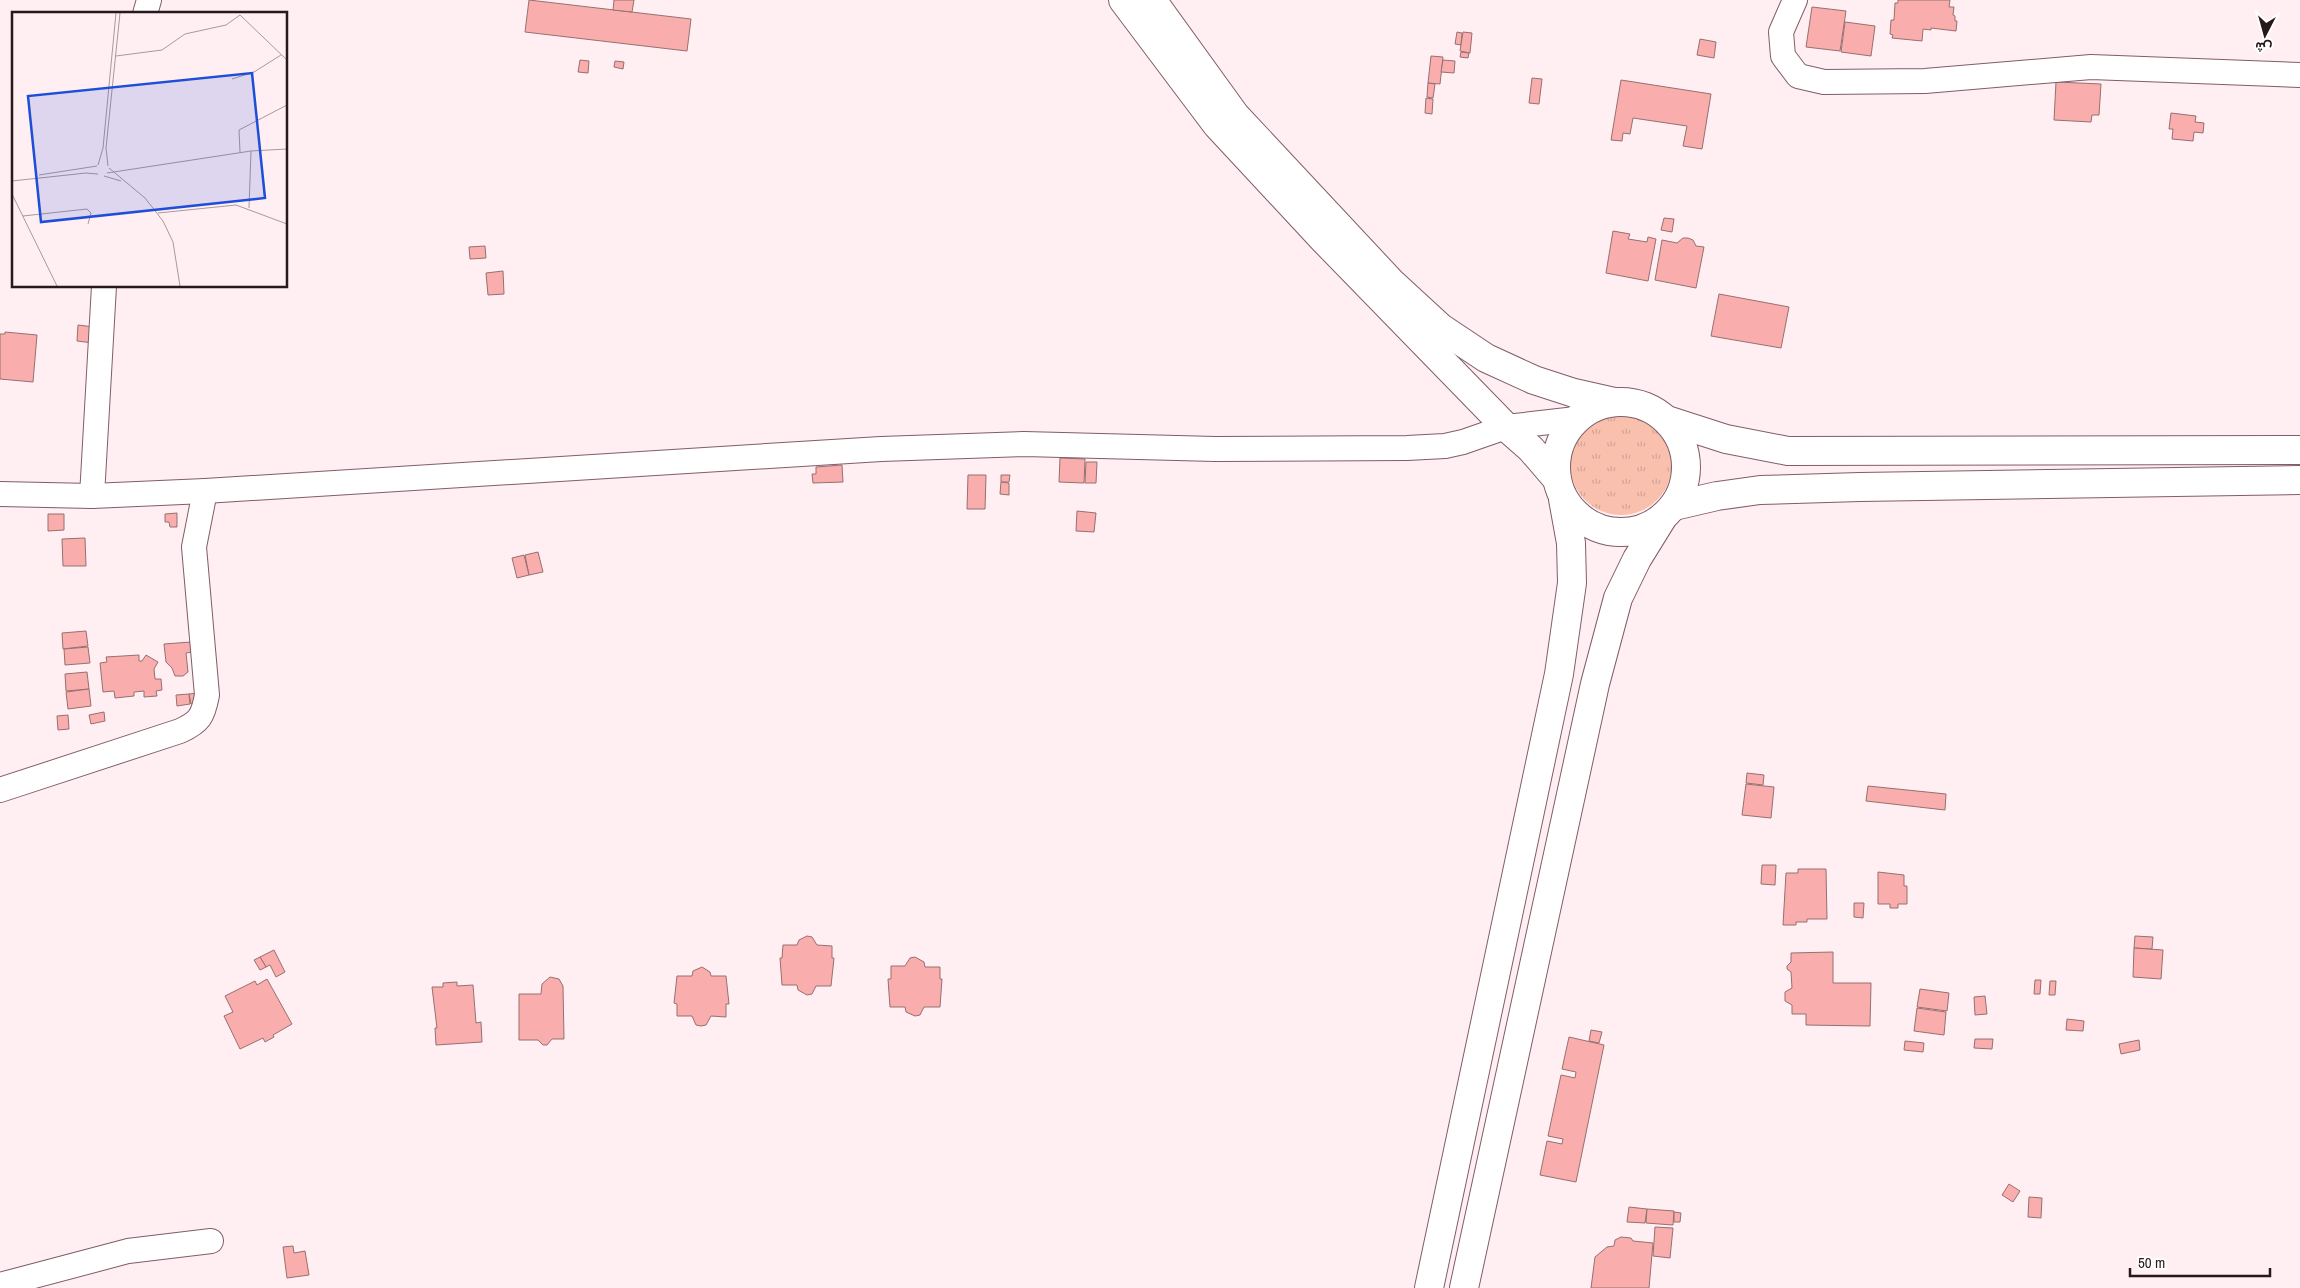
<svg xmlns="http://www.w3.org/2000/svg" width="2300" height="1288" viewBox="0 0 2300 1288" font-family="'Archivo Narrow',Vazirmatn,sans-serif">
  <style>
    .grass { fill: url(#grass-tufts) }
    .building { fill: #faadad; stroke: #967070 }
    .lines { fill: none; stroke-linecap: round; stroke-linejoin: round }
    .minor-casing { stroke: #805d67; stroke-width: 26 }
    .major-casing { stroke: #805d67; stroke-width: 30 }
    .minor { stroke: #fff; stroke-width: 24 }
    .major { stroke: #fff; stroke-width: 28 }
    .inset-road { fill: none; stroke: #a9989c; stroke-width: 1 }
    .view { fill: #1d4ed8; fill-opacity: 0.15; stroke: #1d4ed8; stroke-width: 2.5 }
    .inset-edge { fill: none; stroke: #27181c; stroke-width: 2.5 }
  </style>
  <defs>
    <pattern id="grass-tufts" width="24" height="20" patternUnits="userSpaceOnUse" patternTransform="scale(1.25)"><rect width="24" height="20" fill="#f9c0ae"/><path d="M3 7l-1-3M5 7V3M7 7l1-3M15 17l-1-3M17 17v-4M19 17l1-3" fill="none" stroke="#d5a495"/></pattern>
  </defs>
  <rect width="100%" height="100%" fill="#ffeef2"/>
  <circle class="grass" cx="1621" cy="464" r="51"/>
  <g class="building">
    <path d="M 529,0 L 691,19 L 687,51 L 525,32 Z"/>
    <path d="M 614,0 L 634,0 L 632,12 L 613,10 Z"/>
    <path d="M 1898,0 L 1950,0 L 1949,7 L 1954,7 L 1953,15 L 1955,16 L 1955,21 L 1957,21 L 1956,31 L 1931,28 L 1931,30 L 1923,29 L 1922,41 L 1892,38 L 1893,35 L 1890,34 L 1891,20 L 1894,20 L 1895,3 L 1898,3 Z"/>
    <path d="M 1812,7 L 1846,11 L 1840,51 L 1806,47 Z"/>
    <path d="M 1845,22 L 1875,26 L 1871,56 L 1841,52 Z"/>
    <path d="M 1457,32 L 1462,33 L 1461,45 L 1455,44 Z"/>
    <path d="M 1463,32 L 1472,33 L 1470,53 L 1460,51 Z"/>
    <path d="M 1700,39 L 1716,42 L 1714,58 L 1697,55 Z"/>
    <path d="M 1461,52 L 1469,53 L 1468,58 L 1460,57 Z"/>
    <path d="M 1431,56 L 1443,57 L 1440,84 L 1428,83 Z"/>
    <path d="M 580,60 L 589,61 L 588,73 L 578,72 Z"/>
    <path d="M 1443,60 L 1455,61 L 1454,73 L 1441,72 Z"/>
    <path d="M 615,61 L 624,62 L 623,69 L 614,67 Z"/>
    <path d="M 1532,78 L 1542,79 L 1539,104 L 1529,103 Z"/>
    <path d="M 1621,80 L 1711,94 L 1702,149 L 1683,146 L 1687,126 L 1633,118 L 1630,134 L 1623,133 L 1622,141 L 1611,140 Z"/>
    <path d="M 2056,82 L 2101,84 L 2099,115 L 2092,115 L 2091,122 L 2054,120 Z"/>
    <path d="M 1428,83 L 1435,84 L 1433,98 L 1427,97 Z"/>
    <path d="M 1426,98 L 1433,99 L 1432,114 L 1425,113 Z"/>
    <path d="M 2171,113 L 2196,116 L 2195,122 L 2204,123 L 2203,133 L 2194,132 L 2193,141 L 2172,139 L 2173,129 L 2169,129 Z"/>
    <path d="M 1664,218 L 1674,219 L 1672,232 L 1661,230 Z"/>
    <path d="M 1613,231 L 1630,234 L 1628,239 L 1647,242 L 1648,237 L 1656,239 L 1648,281 L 1606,273 Z"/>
    <path d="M 1683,238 L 1688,238 L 1693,240 L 1696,246 L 1704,247 L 1696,288 L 1655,280 L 1662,240 L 1677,243 Z"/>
    <path d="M 485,246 L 486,258 L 470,259 L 469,247 Z"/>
    <path d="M 503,271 L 504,294 L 488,295 L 486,273 Z"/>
    <path d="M 1719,294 L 1789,307 L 1781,348 L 1711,336 Z"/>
    <path d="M 78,325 L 94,327 L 93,343 L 77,341 Z"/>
    <path d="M 5,332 L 37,335 L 33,382 L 0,379 L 0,334 L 5,334 Z"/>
    <path d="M 1060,458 L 1085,459 L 1084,483 L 1059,482 Z"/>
    <path d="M 1086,462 L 1097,462 L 1096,483 L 1085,483 Z"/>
    <path d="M 842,465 L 843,482 L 813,483 L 812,474 L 816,474 L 816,467 Z"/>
    <path d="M 968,475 L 986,475 L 985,509 L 967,509 Z"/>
    <path d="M 1001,475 L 1010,475 L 1009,482 L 1001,482 Z"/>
    <path d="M 1001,482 L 1009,483 L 1009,495 L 1000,494 Z"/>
    <path d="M 1077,511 L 1096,513 L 1094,532 L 1076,531 Z"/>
    <path d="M 177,513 L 177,527 L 170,527 L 169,522 L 165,522 L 165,514 Z"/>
    <path d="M 48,514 L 64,514 L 64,530 L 48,531 Z"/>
    <path d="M 85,538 L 86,566 L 63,566 L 62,539 Z"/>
    <path d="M 538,552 L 543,572 L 529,575 L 525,555 Z"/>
    <path d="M 524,555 L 529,575 L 517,578 L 512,558 Z"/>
    <path d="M 86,631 L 88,646 L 63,649 L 62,633 Z"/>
    <path d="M 191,642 L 192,652 L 186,653 L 188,672 L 183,676 L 175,676 L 172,668 L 166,662 L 164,644 Z"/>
    <path d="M 88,647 L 90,663 L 65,665 L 64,649 Z"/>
    <path d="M 139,655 L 139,661 L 142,661 L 146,655 L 158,662 L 154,669 L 155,679 L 161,679 L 162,690 L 156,691 L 157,696 L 144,697 L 144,691 L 134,692 L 134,696 L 115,698 L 114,691 L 103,692 L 100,663 L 107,662 L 106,657 Z"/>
    <path d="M 87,672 L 89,689 L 66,691 L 65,674 Z"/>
    <path d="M 89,689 L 91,706 L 68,709 L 66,692 Z"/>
    <path d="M 198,693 L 199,703 L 191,704 L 189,694 Z"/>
    <path d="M 189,694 L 190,704 L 177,706 L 176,695 Z"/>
    <path d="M 104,712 L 105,721 L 91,724 L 89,715 Z"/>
    <path d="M 68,715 L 69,729 L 58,730 L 57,716 Z"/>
    <path d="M 1747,773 L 1764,775 L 1763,785 L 1746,783 Z"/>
    <path d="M 1746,784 L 1774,787 L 1771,818 L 1742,815 Z"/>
    <path d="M 1868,786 L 1946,794 L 1945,810 L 1866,801 Z"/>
    <path d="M 1762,865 L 1776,865 L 1775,885 L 1761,884 Z"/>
    <path d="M 1798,869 L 1826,869 L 1827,919 L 1807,919 L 1807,922 L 1796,922 L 1796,925 L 1783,925 L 1786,873 L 1798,873 Z"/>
    <path d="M 1878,872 L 1904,875 L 1904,886 L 1907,886 L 1907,904 L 1898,904 L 1898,908 L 1890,908 L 1890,904 L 1878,904 Z"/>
    <path d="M 1854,903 L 1864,903 L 1863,918 L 1854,917 Z"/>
    <path d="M 807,936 L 812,937 L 817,945 L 832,946 L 832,958 L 834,958 L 831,986 L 816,986 L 812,994 L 807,995 L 798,990 L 797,985 L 782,985 L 780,958 L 782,958 L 783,945 L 797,945 L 799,940 Z"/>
    <path d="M 2135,936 L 2153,937 L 2152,949 L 2134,948 Z"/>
    <path d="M 2134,948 L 2163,950 L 2161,979 L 2133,977 Z"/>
    <path d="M 274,950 L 285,972 L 276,977 L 270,965 L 266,967 L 260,957 Z"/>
    <path d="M 1833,952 L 1833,983 L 1871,983 L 1870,1026 L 1806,1025 L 1806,1014 L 1792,1014 L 1792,1005 L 1785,1001 L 1785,992 L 1792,988 L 1791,972 L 1787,969 L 1787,966 L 1791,962 L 1791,953 Z"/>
    <path d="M 260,957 L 266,967 L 260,970 L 254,960 Z"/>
    <path d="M 915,957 L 924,962 L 925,967 L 940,967 L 940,979 L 942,979 L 940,1007 L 924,1007 L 920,1015 L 915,1016 L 906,1012 L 905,1007 L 890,1007 L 888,979 L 891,979 L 891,966 L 905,966 L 910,958 Z"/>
    <path d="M 702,967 L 710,972 L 711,976 L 726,976 L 729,1004 L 726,1004 L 726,1017 L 711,1016 L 706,1025 L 701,1026 L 696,1025 L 692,1016 L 677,1016 L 677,1004 L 674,1003 L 677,976 L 692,976 L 693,971 Z"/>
    <path d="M 550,977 L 559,979 L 563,986 L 564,1039 L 552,1039 L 547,1045 L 543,1045 L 538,1040 L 519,1040 L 519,994 L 541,994 L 542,984 Z"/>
    <path d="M 267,979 L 292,1024 L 273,1035 L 274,1037 L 265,1042 L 263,1038 L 240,1049 L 224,1016 L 233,1012 L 225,996 L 255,981 L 257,985 Z"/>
    <path d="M 2035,980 L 2041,980 L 2040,994 L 2034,994 Z"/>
    <path d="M 2050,981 L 2056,981 L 2055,995 L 2049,995 Z"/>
    <path d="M 457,982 L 457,986 L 473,985 L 476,1023 L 481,1022 L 482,1042 L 436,1045 L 435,1028 L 437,1028 L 432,987 L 443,987 L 443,983 Z"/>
    <path d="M 1920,989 L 1949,993 L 1947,1011 L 1917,1007 Z"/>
    <path d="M 1985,996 L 1987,1014 L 1975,1015 L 1974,997 Z"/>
    <path d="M 1917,1008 L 1946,1012 L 1944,1035 L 1914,1031 Z"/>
    <path d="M 2067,1019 L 2084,1021 L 2083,1031 L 2066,1030 Z"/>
    <path d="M 1591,1030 L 1602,1032 L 1599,1043 L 1589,1041 Z"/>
    <path d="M 1569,1037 L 1604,1045 L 1576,1182 L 1540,1175 L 1547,1141 L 1562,1144 L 1563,1139 L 1548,1136 L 1561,1075 L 1575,1078 L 1576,1072 L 1562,1069 Z"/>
    <path d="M 1975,1039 L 1993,1039 L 1992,1049 L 1974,1048 Z"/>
    <path d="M 2139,1040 L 2140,1050 L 2121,1054 L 2119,1044 Z"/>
    <path d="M 1905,1041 L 1924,1043 L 1923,1052 L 1904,1050 Z"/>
    <path d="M 2009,1184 L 2020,1191 L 2013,1202 L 2002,1195 Z"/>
    <path d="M 2029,1197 L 2042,1198 L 2041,1218 L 2028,1217 Z"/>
    <path d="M 1629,1207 L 1647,1209 L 1645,1223 L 1627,1222 Z"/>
    <path d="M 1647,1209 L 1674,1211 L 1673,1225 L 1646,1223 Z"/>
    <path d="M 1674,1212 L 1681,1213 L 1680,1222 L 1674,1222 Z"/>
    <path d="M 1655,1227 L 1673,1228 L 1670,1258 L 1653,1256 Z"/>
    <path d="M 1621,1237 L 1631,1238 L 1633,1241 L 1653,1243 L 1649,1288 L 1591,1288 L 1595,1257 L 1607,1247 L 1614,1246 L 1615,1240 Z"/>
    <path d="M 293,1246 L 294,1253 L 305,1251 L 309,1275 L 287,1278 L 283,1247 Z"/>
  </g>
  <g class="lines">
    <defs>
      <g id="minor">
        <path d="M 1795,0 L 1781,32 L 1783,56 L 1798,76 L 1824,82 L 1925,81 L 2091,67 L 2300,75"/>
        <path d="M 145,14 L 149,0"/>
        <path d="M 0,494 L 92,496 L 205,491 L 881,449 L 1024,444 L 1215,449 L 1407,448 L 1445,446 L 1463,442 L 1506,427 L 1576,419"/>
        <path d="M 92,496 L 104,286"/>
        <path d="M 0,790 L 180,731 C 200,722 203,716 207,695 L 194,547 L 205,491"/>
        <path d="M 0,1285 L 128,1251 L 211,1241"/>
      </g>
      <g id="major">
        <path d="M 1123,0 L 1217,125 L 1323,239 L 1506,427 L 1531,449 L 1556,478"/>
        <path d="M 1152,0 L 1235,115 L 1391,282 L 1441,328 L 1486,358 L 1534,380 L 1574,393 L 1614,402"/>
        <circle cx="1621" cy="467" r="65"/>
        <path d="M 1667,420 L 1726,439 L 1788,451 L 2300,450"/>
        <path d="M 1674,506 L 1717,496 L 1760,490 L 1860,487 L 2300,480"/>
        <path d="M 1429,1288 L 1559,674 L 1572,583 L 1571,543 L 1563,499"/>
        <path d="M 1464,1288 L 1595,684 L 1618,598 L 1637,559 L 1663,517"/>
      </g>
    </defs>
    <use href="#minor" class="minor-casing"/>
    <use href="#major" class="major-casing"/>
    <use href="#minor" class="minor"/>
    <use href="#major" class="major"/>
  </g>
  <g transform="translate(12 12)">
    <rect width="275" height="275" fill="#ffeef2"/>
    <path class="inset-road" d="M 104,44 L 150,38 L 173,22 L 214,13 L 228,3 L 275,48M 220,67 L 242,60 L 269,43M 228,140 L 227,118 L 275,93M 86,153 L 91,136 L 104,1M 96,154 L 94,136 L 108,1M 97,156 L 133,186 L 151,209 L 161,230 L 168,274M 95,161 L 239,139 L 275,137M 27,163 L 85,154M 92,164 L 109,169M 0,169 L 74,161 L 86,162M 0,182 L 45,274M 237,196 L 239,139M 146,201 L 224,193 L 275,212M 11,204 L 75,197 L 79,201 L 76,212"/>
    <path class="view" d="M 240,61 L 253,186 L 29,210 L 16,84 Z"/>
    <rect width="275" height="275" class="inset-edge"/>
  </g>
  <g transform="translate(2265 35) rotate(186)" stroke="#ffffff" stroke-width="4" paint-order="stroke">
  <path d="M0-4L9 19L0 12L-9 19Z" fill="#27181c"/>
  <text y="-8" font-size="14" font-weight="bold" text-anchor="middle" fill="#27181c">ش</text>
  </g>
  <path d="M2130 1268v8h140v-8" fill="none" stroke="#27181c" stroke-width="2.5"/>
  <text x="2138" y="1268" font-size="15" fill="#27181c" stroke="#ffffff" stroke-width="4" paint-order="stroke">50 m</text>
</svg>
